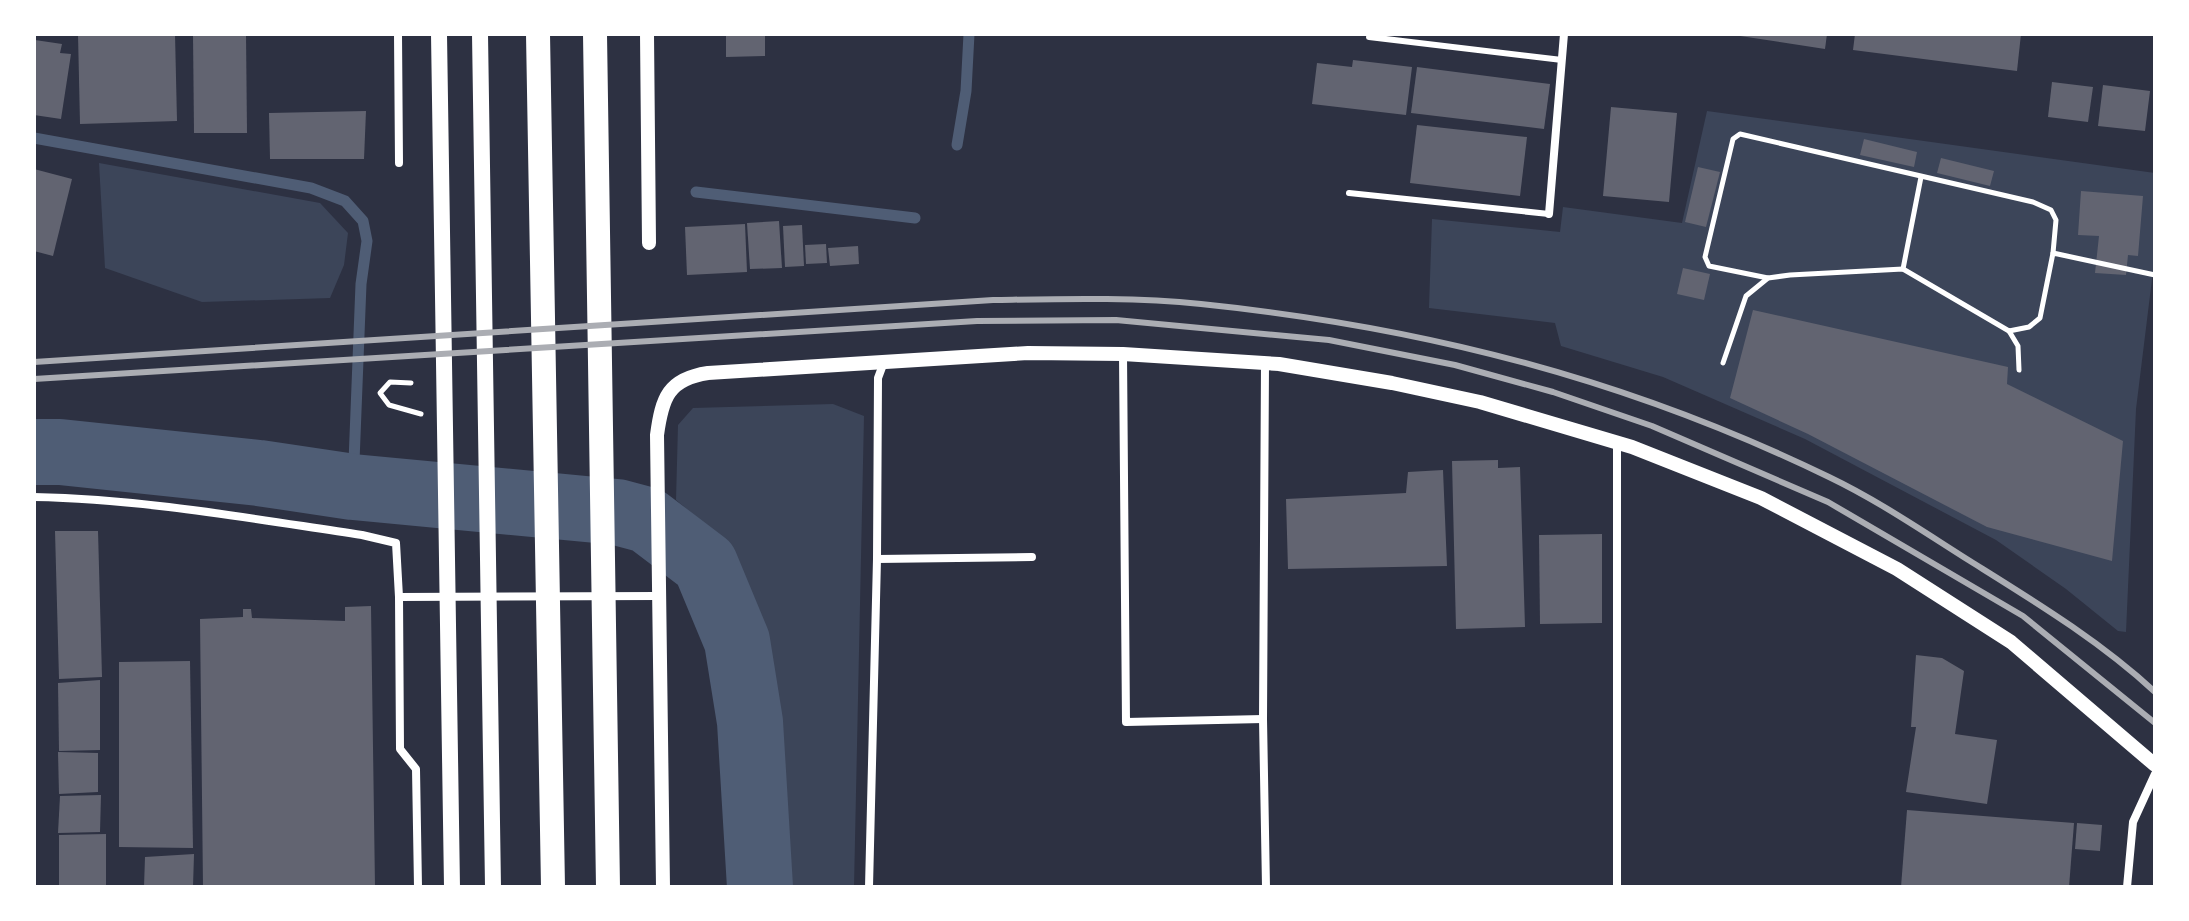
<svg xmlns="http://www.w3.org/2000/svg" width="2189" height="921" viewBox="0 0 2189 921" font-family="Mulish,sans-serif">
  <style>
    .green { fill: #3c4559 }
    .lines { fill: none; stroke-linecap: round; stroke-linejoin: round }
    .stream { stroke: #4f5d75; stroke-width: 11 }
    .river { stroke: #4f5d75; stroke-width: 66 }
    .building { fill: #626471 }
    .path { stroke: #fff; stroke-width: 5 }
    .service { stroke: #fff; stroke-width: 6 }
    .minor { stroke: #fff; stroke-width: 8 }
    .tertiary { stroke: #fff; stroke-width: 14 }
    .secondary { stroke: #fff; stroke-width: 16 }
    .motorway { stroke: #fff; stroke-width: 24 }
    .rail { stroke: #abadb3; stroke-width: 6 }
  </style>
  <rect width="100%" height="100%" fill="#2d3142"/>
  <g class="green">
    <path d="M 1707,111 L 2155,173 L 2155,255 L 2136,409 L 2126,632 L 2118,631 L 2066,589 L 1996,540 L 1805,439 L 1663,377 L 1561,346 L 1555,323 L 1429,308 L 1432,219 L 1560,232 L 1563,207 L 1682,223 Z"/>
    <path d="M 99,163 L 320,203 L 348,233 L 344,265 L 330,298 L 202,302 L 105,268 Z"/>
    <path d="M 833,404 L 864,416 L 854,887 L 790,887 L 766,657 L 756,608 L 731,556 L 706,525 L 676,500 L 678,425 L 693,408 Z"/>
  </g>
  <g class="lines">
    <g class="stream">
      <path d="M 34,138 L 311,188 L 345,201 L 363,221 L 367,241 L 361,284 L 353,487"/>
      <path d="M 957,145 L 966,91 L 969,34"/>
      <path d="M 696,192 L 915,218"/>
    </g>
    <path class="river" d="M 34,452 L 60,452 L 259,473 L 353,487 L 617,512 L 647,520 L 705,564 L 737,641 L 750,722 L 760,887"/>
  </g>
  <g class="building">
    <path d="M 78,34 L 175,34 L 177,121 L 80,124 Z"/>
    <path d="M 193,34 L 246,34 L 247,133 L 194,133 Z"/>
    <path d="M 726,34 L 765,34 L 765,56 L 726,57 Z"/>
    <path d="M 1727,34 L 1827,34 L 1825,49 Z"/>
    <path d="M 1855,34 L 2021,34 L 2017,71 L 1853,50 Z"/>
    <path d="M 35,40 L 62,44 L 60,53 L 71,54 L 61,119 L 34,115 Z"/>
    <path d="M 1353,60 L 1412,67 L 1406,115 L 1312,104 L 1317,63 L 1352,67 Z"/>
    <path d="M 1417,67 L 1550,84 L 1544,129 L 1411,113 Z"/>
    <path d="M 2052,82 L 2093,87 L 2088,122 L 2048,117 Z"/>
    <path d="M 2103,85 L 2150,91 L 2145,131 L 2098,126 Z"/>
    <path d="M 1611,107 L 1677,113 L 1669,202 L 1603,196 Z"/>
    <path d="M 366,111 L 364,159 L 270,159 L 269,113 Z"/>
    <path d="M 1417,125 L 1527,137 L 1520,196 L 1410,183 Z"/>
    <path d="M 1864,139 L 1917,152 L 1914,167 L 1860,155 Z"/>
    <path d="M 1941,158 L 1994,171 L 1990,186 L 1937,173 Z"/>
    <path d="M 1698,167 L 1720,172 L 1706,227 L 1685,222 Z"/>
    <path d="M 34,169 L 72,179 L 53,256 L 34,251 Z"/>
    <path d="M 2081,191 L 2143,196 L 2138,256 L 2128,255 L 2126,275 L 2095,273 L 2099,236 L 2078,235 Z"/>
    <path d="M 779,221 L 782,268 L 750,269 L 747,223 Z"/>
    <path d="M 745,224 L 747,272 L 687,275 L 685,227 Z"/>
    <path d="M 802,225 L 804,266 L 785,267 L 783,226 Z"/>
    <path d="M 826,244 L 827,263 L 806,264 L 805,245 Z"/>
    <path d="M 858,246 L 859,264 L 830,266 L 828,248 Z"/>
    <path d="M 1683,268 L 1710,274 L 1704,300 L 1677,294 Z"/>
    <path d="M 1753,310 L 2008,367 L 2007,384 L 2123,441 L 2112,561 L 1987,527 L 1808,434 L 1730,398 Z"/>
    <path d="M 1498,460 L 1498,468 L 1520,467 L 1525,627 L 1456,629 L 1452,461 Z"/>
    <path d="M 1443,470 L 1447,566 L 1288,569 L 1286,499 L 1406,493 L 1408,472 Z"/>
    <path d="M 55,531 L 98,531 L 102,677 L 59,679 Z"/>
    <path d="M 1602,534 L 1602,623 L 1540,624 L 1539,535 Z"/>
    <path d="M 371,606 L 375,887 L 203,887 L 200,619 L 243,617 L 243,609 L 251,609 L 252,618 L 345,621 L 345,607 Z"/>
    <path d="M 1916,655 L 1942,658 L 1964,671 L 1955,734 L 1997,740 L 1987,804 L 1906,792 L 1916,727 L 1911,727 Z"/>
    <path d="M 190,661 L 193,848 L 119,847 L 119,662 Z"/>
    <path d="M 100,680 L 100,750 L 59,751 L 58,683 Z"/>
    <path d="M 58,752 L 98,753 L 98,792 L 59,794 Z"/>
    <path d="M 101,795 L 100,832 L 58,833 L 60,796 Z"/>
    <path d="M 1907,810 L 2074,823 L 2069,887 L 1901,887 Z"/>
    <path d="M 2077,823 L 2102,825 L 2100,851 L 2075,849 Z"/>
    <path d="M 106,834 L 106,887 L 59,887 L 59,835 Z"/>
    <path d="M 194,854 L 193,887 L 144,887 L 145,857 Z"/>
  </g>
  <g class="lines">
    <g class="path">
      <path d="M 1903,269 L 1921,177"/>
      <path d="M 1768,278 L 1709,266 L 1705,257 L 1733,139 L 1740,134 L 2033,202 L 2051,210 L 2056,220 L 2053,253"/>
      <path d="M 2009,331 L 2018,346 L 2019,370"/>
      <path d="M 1723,363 L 1746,296 L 1768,278 L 1790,275 L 1903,269 L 2009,331 L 2029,327 L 2040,318 L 2053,253 L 2155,275"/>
      <path d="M 411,383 L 390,382 L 380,393 L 389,405 L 421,414"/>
    </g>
    <g class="service">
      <path d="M 1369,37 L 1562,60"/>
      <path d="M 1349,193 L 1549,214"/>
    </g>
    <g class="minor">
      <path d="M 398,34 L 399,163"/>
      <path d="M 1549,214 L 1564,34"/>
      <path d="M 1123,354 L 1126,722 L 1263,719"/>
      <path d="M 1265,363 L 1263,719 L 1266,887"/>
      <path d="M 34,497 C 144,499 253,519 362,535 L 396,543 L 399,597 L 400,749 L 416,769 L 418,887"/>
      <path d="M 877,559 L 1032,557"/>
      <path d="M 399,597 L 659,596"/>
      <path d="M 869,887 L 877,559 L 878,378 L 884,362"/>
      <path d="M 1617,887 L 1617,442"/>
      <path d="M 2127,887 L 2133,822 L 2155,774"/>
    </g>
    <g class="tertiary">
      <path d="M 647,34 L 649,243"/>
      <path d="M 663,887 L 657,435 C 662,398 668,379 708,373 L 1028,353 L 1123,354 L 1279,364 L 1392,383 L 1480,402 L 1632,447 L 1761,498 L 1897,569 L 2011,642 L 2155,765"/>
    </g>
    <g class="secondary">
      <path d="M 439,34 L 452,887"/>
      <path d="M 480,34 L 493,887"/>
    </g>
    <g class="motorway">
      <path d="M 538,34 L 553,887"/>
      <path d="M 595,34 L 608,887"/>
    </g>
    <g class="rail">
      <path d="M 34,362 L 993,300 C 1061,299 1132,297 1201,304 C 1424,327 1627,379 1829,477 C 1879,501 1924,532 1970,561 C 2034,601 2100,641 2155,692"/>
      <path d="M 34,379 L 977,321 L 1116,320 L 1329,340 L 1455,365 L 1553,392 L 1652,426 L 1828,502 L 2023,616 L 2155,723"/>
    </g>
  </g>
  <rect width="2189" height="921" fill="none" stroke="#ffffff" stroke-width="72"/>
</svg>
